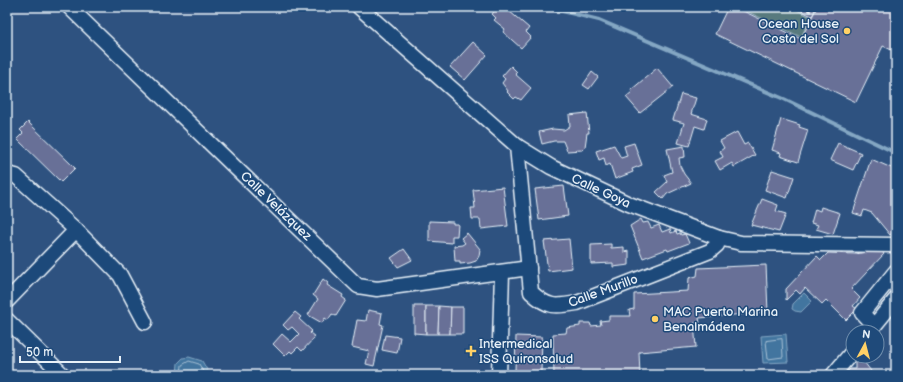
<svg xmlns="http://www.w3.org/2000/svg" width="903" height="382" viewBox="0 0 903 382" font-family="'Balsamiq Sans',sans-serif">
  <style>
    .green { fill: #597a7e; stroke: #a0b6bb }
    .water { fill: #42759f; stroke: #84a7c3 }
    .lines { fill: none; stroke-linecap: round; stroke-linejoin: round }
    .shore { stroke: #a6bfd4; stroke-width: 1 }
    .stream { stroke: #84a7c3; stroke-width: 4 }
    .building { fill: #687097; stroke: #e8f1f8 }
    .minor-casing { stroke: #e8f1f8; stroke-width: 17 }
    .path { stroke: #e8f1f8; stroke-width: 2.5; stroke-dasharray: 4 3; stroke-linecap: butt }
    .minor { stroke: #1f4a7a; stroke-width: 14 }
    .poi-dot { fill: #ffd166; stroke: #1f4a7a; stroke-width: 1.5 }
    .labels { text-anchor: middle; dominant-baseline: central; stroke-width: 3; stroke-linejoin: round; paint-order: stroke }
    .poi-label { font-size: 13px; fill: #e8f1f8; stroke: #1f4a7a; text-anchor: start }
    .street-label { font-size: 13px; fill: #e8f1f8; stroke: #1f4a7a }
  </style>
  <rect width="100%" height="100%" fill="#2e5280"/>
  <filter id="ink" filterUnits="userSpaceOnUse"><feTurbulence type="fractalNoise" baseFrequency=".025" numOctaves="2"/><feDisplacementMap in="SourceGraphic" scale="8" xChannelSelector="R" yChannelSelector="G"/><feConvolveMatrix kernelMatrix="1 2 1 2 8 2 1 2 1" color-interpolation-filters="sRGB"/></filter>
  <g filter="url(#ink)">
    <path class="green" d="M 738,7 L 790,7 L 811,17 L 801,37 Z"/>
    <g class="water">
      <path d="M 804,293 L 812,301 L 801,312 L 795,311 L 792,309 L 793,304 Z"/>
      <path d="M 786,334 L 788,362 L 763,363 L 761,336 Z"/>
      <path d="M 189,357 L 202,361 L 210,375 L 177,375 L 178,363 L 183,358 Z"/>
    </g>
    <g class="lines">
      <g class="shore">
        <path d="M 782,339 L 783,357 L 768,359 L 766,341 Z"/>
        <path d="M 181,375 L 182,365 L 189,361 L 199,364 L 205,375"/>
      </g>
      <path class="stream" d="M 546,7 L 599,20 L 784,99 L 896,153"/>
    </g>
    <g class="building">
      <path d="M 498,7 L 511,7 L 509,11 L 529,28 L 526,32 L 531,37 L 521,48 L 503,32 L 505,29 L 494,20 L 496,18 L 492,14 Z"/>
      <path d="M 728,7 L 735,7 L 801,39 L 817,7 L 896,7 L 896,52 L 883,46 L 856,102 L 715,34 Z"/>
      <path d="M 793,7 L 808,7 L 815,10 L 812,16 Z"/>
      <path d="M 473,42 L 487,55 L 465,80 L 450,67 Z"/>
      <path d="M 511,66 L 517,72 L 515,74 L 531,88 L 521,100 L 516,97 L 514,99 L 507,92 L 508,91 L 502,83 L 505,79 L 502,76 Z"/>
      <path d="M 657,68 L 673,87 L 640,113 L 626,97 L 632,92 L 631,90 Z"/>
      <path d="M 592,72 L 598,77 L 589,89 L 583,85 Z"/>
      <path d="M 681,94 L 696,98 L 691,114 L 707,119 L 704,129 L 695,126 L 689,146 L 678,143 L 684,123 L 673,120 Z"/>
      <path d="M 587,113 L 589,133 L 587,133 L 585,147 L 582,150 L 567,151 L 563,141 L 554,141 L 542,144 L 539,132 L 553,129 L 564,130 L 570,126 L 569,115 Z"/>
      <path d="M 781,119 L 800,125 L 799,127 L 808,130 L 798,162 L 780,156 L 781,153 L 772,150 Z"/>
      <path d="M 28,122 L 75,168 L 61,182 L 17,139 L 23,133 L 20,130 Z"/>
      <path d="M 737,132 L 744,145 L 748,143 L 755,155 L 734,167 L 732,163 L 720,170 L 715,161 L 723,157 L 720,151 L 724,148 L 720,141 Z"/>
      <path d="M 634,143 L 642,165 L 632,169 L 633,172 L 615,179 L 610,164 L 606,166 L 604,158 L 599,160 L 596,151 L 614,145 L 621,158 L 627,156 L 624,146 Z"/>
      <path d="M 838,143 L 861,153 L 853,170 L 830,160 Z"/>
      <path d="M 684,146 L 685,157 L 679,158 L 680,166 L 684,174 L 691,183 L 667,194 L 663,199 L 656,192 L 667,182 L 664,175 L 672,172 L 667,149 Z"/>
      <path d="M 871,159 L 896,170 L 896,222 L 894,224 L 896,230 L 890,235 L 872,213 L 864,210 L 862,216 L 853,213 Z"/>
      <path d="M 772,170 L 794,177 L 787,198 L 765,190 Z"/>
      <path d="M 564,186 L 568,216 L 539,220 L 535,189 Z"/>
      <path d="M 503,187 L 508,226 L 481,229 L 480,219 L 472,219 L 471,208 L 475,208 L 473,190 Z"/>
      <path d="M 762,199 L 778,205 L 776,211 L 786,214 L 779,232 L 751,225 Z"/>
      <path d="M 821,207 L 840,213 L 833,234 L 816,229 L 818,225 L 811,223 L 815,209 L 820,211 Z"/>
      <path d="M 641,219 L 643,223 L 648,222 L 651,228 L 659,225 L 662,232 L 670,229 L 671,233 L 676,231 L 677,234 L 680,233 L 681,235 L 685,234 L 689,243 L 668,251 L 667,249 L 643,258 L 630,226 Z"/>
      <path d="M 429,221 L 453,222 L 453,224 L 458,224 L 457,236 L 452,236 L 452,243 L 429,241 Z"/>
      <path d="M 467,233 L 480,249 L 479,256 L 476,261 L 470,263 L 460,264 L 460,261 L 455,261 L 454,246 L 462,245 L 465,243 L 461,238 Z"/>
      <path d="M 569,239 L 572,268 L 548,271 L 544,241 Z"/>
      <path d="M 611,244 L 611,248 L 624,247 L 624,252 L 629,251 L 629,265 L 613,267 L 613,263 L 591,264 L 591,245 Z"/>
      <path d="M 404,249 L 412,260 L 398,267 L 391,258 Z"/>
      <path d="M 880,249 L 884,254 L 851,289 L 860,298 L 853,306 L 857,309 L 846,320 L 826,300 L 822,304 L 805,288 L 800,294 L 796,290 L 786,300 L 786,289 L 817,256 L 821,260 L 828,253 L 856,254 Z"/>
      <path d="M 766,265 L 768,312 L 699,318 L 700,323 L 694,323 L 696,347 L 639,352 L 640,375 L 554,375 L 553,334 L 566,333 L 567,328 L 580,326 L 580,323 L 590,323 L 591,326 L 601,325 L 600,321 L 609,320 L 609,316 L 630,316 L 629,310 L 634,309 L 634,294 L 688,291 L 689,278 L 697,276 L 698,268 Z"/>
      <path d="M 323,279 L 328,283 L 327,285 L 343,295 L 342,297 L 346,300 L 336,316 L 332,314 L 328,320 L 325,318 L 322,323 L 308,315 L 318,299 L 313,295 Z"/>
      <path d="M 414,306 L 426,306 L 426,334 L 414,333 Z"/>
      <path d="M 426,306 L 439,306 L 438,334 L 426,334 Z"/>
      <path d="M 439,306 L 451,307 L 450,334 L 438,334 Z"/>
      <path d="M 451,307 L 463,307 L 463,334 L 450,334 Z"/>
      <path d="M 368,310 L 382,313 L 380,324 L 383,325 L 374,366 L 366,364 L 369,351 L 352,347 L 357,320 L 366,321 Z"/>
      <path d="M 295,312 L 301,317 L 299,319 L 312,331 L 310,333 L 315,337 L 302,351 L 298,347 L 292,353 L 290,351 L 285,356 L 273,344 L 282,334 L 291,342 L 299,334 L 292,327 L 288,330 L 283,325 Z"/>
      <path d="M 385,335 L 400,337 L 397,353 L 382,350 Z"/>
      <path d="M 516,336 L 542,337 L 541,372 L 515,371 Z"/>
      <path d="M 856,362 L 864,362 L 874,375 L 844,375 L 850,369 L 855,369 L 855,363 Z"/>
    </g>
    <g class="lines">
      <defs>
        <g id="minor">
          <path d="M 69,7 L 358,286 L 377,289 L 529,268"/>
          <path d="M 359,7 L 517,146 L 551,167 L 629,204 L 719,238 L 741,243 L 896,245"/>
          <path d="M 517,146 L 531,292 C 548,308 555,307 577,303 L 710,251 L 717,245 L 719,238"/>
          <path d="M 7,174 L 16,176 L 76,230 L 120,275 L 145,322"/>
          <path d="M 7,301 L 76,230"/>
          <path d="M 7,320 L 63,375"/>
          <path d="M 874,326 L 862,313 L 896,271"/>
          <path d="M 869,332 L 896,299"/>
          <path d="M 499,375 L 502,272"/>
          <path d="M 833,375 L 853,351"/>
        </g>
      </defs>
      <use href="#minor" class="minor-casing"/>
      <path class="path" d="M 801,7 L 814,13"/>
      <use href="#minor" class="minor"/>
    </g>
  </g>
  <g class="poi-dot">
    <circle cx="847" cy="31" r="4"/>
    <circle cx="655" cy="319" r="4"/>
    <path d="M469 345h4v4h4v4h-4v4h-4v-4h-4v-4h4z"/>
  </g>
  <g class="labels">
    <g class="poi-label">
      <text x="839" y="24" text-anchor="end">Ocean House<tspan x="839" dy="15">Costa del Sol</tspan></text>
      <text x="663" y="312">MAC Puerto Marina<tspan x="663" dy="15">Benalmádena</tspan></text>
      <text x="479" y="344">Intermedical<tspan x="479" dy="15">ISS Quironsalud</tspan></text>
    </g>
    <g class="street-label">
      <text transform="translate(601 191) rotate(25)">Calle Goya</text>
      <text transform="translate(276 206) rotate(44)">Calle Velázquez</text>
      <text transform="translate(603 291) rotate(-20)">Calle Murillo</text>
    </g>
  </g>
  <rect width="903" height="382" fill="none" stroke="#1f4a7a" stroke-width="24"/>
  <rect x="12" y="12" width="879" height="358" fill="none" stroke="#e8f1f8" stroke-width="1.5" filter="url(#ink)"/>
  <g transform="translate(865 344) rotate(7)"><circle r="19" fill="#1f4a7a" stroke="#6f8dac"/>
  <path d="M0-3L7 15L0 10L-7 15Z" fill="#ffd166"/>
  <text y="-6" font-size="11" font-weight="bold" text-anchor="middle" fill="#e8f1f8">N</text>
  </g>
  <path d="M20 356v6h100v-6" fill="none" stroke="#e8f1f8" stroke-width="2"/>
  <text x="26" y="356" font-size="12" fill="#e8f1f8" stroke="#1f4a7a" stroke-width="3" paint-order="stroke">50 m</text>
</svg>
